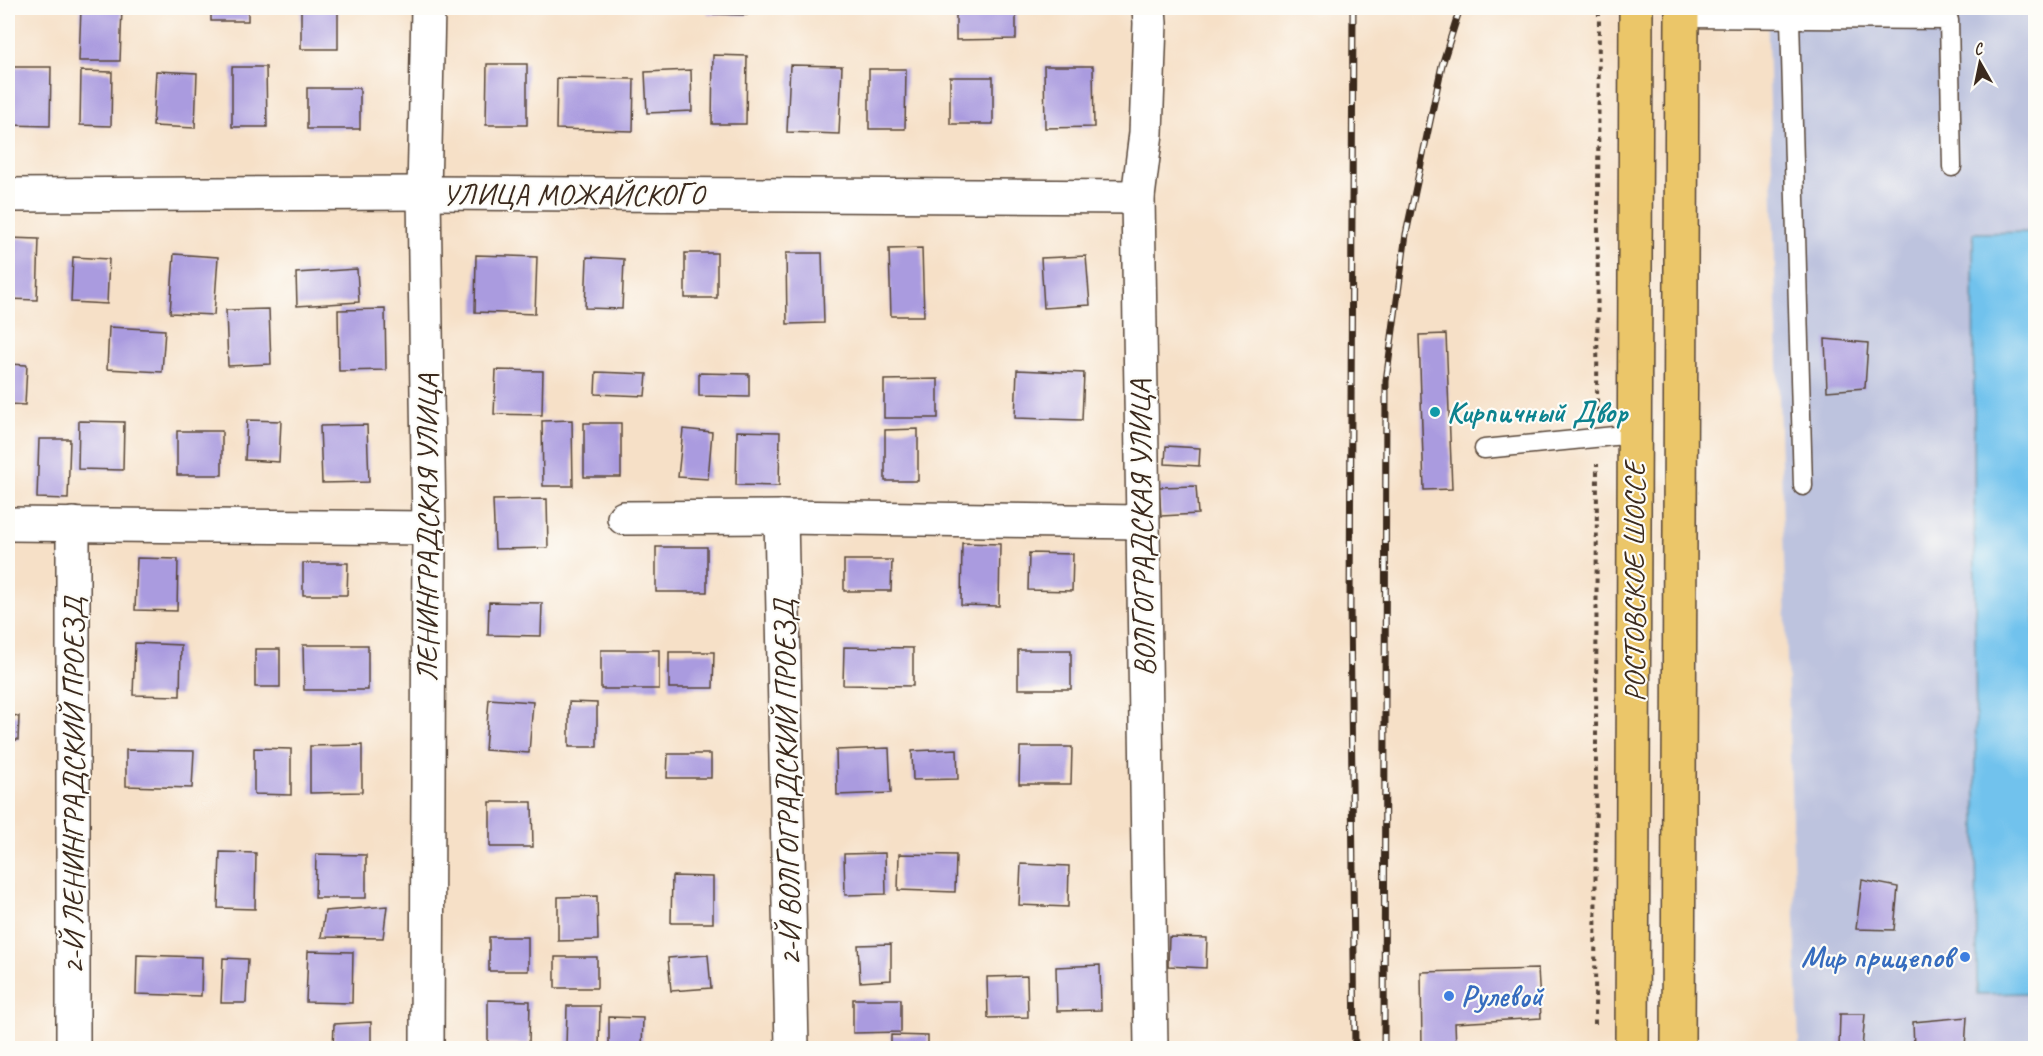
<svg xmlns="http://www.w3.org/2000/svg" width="2043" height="1056" viewBox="0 0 2043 1056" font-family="Caveat,sans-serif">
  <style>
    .industrial { fill: #bdc3de }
    .water { fill: #71c2ed; stroke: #567686; stroke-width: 1.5 }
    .building { fill: #aa9bdf }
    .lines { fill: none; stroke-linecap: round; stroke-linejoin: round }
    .lane-casing { stroke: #574537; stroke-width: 21 }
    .street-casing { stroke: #574537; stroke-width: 36 }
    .primary-casing { stroke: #574537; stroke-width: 36 }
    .path { stroke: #574537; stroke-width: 4; stroke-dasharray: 4.5 4.5; stroke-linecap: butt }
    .lane { stroke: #fff; stroke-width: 18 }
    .street { stroke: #fff; stroke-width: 33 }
    .primary { stroke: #ebc669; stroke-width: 33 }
    .rail-casing { stroke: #3b2a1e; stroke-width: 7 }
    .rail { stroke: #fdfcf7; stroke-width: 4.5; stroke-dasharray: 14; stroke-linecap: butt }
    .culture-dot { fill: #0f9aa8; stroke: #fdfcf7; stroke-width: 2 }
    .shop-dot { fill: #3f7fe0; stroke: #fdfcf7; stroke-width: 2 }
    .labels { text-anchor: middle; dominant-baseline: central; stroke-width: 4.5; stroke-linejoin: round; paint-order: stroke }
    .street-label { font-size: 30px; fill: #3b2a1e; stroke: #fdfcf7 }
    .culture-label { font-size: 30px; font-weight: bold; fill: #0d838f; stroke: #fdfcf7; text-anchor: start }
    .shop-label { font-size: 30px; font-weight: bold; fill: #366cbe; stroke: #fdfcf7; text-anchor: end }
  </style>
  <rect width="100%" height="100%" fill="#fdfcf7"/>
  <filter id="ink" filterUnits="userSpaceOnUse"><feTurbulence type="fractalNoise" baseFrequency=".0167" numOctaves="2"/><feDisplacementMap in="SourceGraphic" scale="12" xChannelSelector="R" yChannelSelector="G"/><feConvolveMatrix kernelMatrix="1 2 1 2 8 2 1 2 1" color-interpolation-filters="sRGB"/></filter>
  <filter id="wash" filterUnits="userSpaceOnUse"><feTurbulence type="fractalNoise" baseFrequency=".008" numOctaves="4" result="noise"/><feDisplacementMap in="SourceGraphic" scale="24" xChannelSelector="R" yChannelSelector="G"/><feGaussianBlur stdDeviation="1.35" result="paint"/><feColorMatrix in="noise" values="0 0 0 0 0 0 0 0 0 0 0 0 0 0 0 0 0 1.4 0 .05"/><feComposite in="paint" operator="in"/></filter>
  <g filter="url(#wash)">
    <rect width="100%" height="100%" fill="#f6e0c7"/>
    <path class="industrial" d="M 1767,8 L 2035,8 L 2035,1048 L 1799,1048 Z"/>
    <path class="water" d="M 2035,232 L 2035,993 L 1977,994 L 1973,233 Z"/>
    <g id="blocks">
      <g class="building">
        <path d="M 81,8 L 122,8 L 120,61 L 79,61 Z"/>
        <rect x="211" y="8" width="37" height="13"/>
        <rect x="301" y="8" width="37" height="41"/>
        <path d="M 708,8 L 747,8 L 747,15 L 708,14 Z"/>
        <path d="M 956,8 L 1016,8 L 1016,39 L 956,40 Z"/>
        <path d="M 713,55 L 747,56 L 746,124 L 712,124 Z"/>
        <path d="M 487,64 L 527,64 L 527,125 L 486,125 Z"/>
        <path d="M 790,65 L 842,66 L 839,134 L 787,132 Z"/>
        <path d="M 1044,66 L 1093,66 L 1094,127 L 1045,128 Z"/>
        <path d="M 8,67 L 51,67 L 50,126 L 8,125 Z"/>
        <path d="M 232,67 L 266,67 L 267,127 L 232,127 Z"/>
        <path d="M 869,69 L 906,69 L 905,129 L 869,129 Z"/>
        <path d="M 691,70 L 692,111 L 647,113 L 645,72 Z"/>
        <path d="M 81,71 L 112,72 L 111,126 L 80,125 Z"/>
        <path d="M 156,71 L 197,73 L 195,128 L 153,126 Z"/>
        <rect x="950" y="77" width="43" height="47"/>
        <path d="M 557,78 L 634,79 L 633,131 L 556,129 Z"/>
        <rect x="307" y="88" width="53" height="41"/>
        <path d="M 8,238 L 39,239 L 37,300 L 8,299 Z"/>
        <path d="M 922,248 L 924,316 L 891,316 L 889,249 Z"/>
        <rect x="685" y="253" width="32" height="45"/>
        <path d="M 786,253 L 822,253 L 824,323 L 787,324 Z"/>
        <path d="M 174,254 L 218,257 L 214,315 L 170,313 Z"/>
        <path d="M 476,255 L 537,257 L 535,314 L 475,312 Z"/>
        <path d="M 1086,256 L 1090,305 L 1044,308 L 1041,258 Z"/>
        <path d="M 73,257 L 109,259 L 107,304 L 71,302 Z"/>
        <path d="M 587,257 L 624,259 L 622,309 L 585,308 Z"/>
        <path d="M 357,269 L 359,302 L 297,306 L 296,273 Z"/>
        <path d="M 269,309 L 271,364 L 228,366 L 226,310 Z"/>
        <path d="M 385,309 L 386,370 L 339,371 L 338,310 Z"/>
        <path d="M 109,327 L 165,330 L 162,372 L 107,369 Z"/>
        <path d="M 1446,334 L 1452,489 L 1424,490 L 1419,335 Z"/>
        <path d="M 1825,339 L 1868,343 L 1865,388 L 1827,391 Z"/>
        <path d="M 8,364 L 27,365 L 25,405 L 8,404 Z"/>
        <path d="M 496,370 L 543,371 L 542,415 L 494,414 Z"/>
        <path d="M 1017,370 L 1084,373 L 1082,420 L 1015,418 Z"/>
        <path d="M 596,372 L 647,374 L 645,396 L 595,394 Z"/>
        <path d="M 699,373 L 749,374 L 749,397 L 699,396 Z"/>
        <path d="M 938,379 L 938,418 L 884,418 L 884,380 Z"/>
        <path d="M 247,420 L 281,421 L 279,462 L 245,460 Z"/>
        <path d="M 572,420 L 573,486 L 543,486 L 542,421 Z"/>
        <path d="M 79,421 L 124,422 L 123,470 L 78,469 Z"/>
        <rect x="584" y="423" width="37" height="54"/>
        <path d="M 367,425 L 369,482 L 322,483 L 320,426 Z"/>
        <path d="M 683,429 L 712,432 L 708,479 L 678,477 Z"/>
        <path d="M 918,429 L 918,481 L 885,481 L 885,430 Z"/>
        <rect x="177" y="431" width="45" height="44"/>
        <path d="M 737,431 L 780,432 L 779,486 L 736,485 Z"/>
        <path d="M 39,439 L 70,439 L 68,499 L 37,498 Z"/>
        <path d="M 1166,446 L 1200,448 L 1199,466 L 1165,464 Z"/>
        <path d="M 1196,486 L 1198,514 L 1161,516 L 1159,487 Z"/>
        <path d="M 547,499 L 548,548 L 495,549 L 493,500 Z"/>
        <path d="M 962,543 L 1000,544 L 999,606 L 961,605 Z"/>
        <rect x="656" y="547" width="51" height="45"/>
        <path d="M 1029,553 L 1073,554 L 1072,591 L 1028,590 Z"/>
        <path d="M 137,558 L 178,559 L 177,611 L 135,610 Z"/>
        <path d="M 844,560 L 892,560 L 891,591 L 844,591 Z"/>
        <path d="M 303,563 L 348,563 L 347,595 L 303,595 Z"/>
        <path d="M 489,602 L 542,603 L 541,636 L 488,635 Z"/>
        <path d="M 135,643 L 181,645 L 180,696 L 133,695 Z"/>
        <path d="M 303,645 L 368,645 L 368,690 L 304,690 Z"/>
        <path d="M 844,647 L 913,648 L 913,686 L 843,685 Z"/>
        <rect x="255" y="649" width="25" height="38"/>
        <rect x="601" y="650" width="58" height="39"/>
        <rect x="1018" y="650" width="53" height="39"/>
        <path d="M 669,652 L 714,652 L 713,688 L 669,688 Z"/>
        <path d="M 489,699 L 533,702 L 529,753 L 485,750 Z"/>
        <path d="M 569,702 L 597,703 L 597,747 L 569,747 Z"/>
        <path d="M 8,715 L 19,716 L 18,740 L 8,740 Z"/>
        <path d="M 362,745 L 362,792 L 310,793 L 310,746 Z"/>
        <path d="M 1020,747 L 1072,747 L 1071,784 L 1019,784 Z"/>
        <path d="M 254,748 L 291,749 L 291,795 L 254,794 Z"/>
        <path d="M 889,748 L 891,793 L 837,795 L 836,750 Z"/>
        <path d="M 957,749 L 958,779 L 913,780 L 912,751 Z"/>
        <path d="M 126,750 L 194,751 L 192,788 L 126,786 Z"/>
        <path d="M 668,754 L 711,754 L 711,778 L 667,778 Z"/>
        <path d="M 490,802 L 532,802 L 533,847 L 490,847 Z"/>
        <path d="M 220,852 L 256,853 L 255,909 L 218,908 Z"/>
        <path d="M 885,853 L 886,894 L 845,895 L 844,854 Z"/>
        <path d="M 316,854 L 366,855 L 366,898 L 315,898 Z"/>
        <path d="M 899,854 L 956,855 L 955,892 L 898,890 Z"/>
        <path d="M 1021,864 L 1069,866 L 1068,907 L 1019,905 Z"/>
        <path d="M 672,876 L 713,877 L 713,923 L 671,923 Z"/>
        <path d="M 1862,880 L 1898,887 L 1894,930 L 1856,929 Z"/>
        <path d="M 597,896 L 598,940 L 558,941 L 558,897 Z"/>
        <path d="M 387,906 L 383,938 L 321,937 L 325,911 Z"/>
        <rect x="489" y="937" width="39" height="34"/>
        <path d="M 1169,937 L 1207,938 L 1206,968 L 1168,966 Z"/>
        <path d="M 891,944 L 891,980 L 860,982 L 858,945 Z"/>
        <path d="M 308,951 L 353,952 L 352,1003 L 306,1002 Z"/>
        <path d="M 137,955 L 202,957 L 201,996 L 136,994 Z"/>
        <path d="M 708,955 L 711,988 L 671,991 L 668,958 Z"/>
        <rect x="555" y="957" width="42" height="31"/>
        <path d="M 223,958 L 248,959 L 246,1003 L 221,1003 Z"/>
        <path d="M 1100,965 L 1101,1010 L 1057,1011 L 1056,967 Z"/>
        <path d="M 1538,969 L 1541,1018 L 1455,1023 L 1456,1048 L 1422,1048 L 1421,972 Z"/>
        <path d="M 1027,976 L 1028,1017 L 988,1018 L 987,977 Z"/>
        <path d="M 853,999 L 901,999 L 901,1032 L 853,1033 Z"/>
        <path d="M 488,1000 L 530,1001 L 529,1044 L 488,1043 Z"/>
        <path d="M 567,1006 L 600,1006 L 599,1048 L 566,1048 Z"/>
        <path d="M 1840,1014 L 1865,1014 L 1862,1048 L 1839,1048 Z"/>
        <path d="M 609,1017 L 643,1018 L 642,1048 L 609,1048 Z"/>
        <path d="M 1967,1017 L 1965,1048 L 1914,1048 L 1913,1022 Z"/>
        <path d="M 371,1022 L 371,1048 L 333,1048 L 334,1024 Z"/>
        <path d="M 891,1035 L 928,1036 L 928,1048 L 891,1048 Z"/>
      </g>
    </g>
  </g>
  <g filter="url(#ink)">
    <use href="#blocks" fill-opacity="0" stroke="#574537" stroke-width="1.5"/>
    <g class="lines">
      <defs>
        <g id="lane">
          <path d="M 1683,18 L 1949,20 L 1952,167"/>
          <path d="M 1790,19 L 1803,486"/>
          <path d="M 1484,449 L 1634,434"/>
        </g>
        <g id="street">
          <path d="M 1149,8 L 1150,23 L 1146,133 L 1138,197 L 1151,1048"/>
          <path d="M 8,195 L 424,193 L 1138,197"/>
          <path d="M 781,517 L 792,1048"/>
          <path d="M 624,518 L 781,517 L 1141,522"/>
          <path d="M 8,524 L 429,528"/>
          <path d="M 73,1048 L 73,524"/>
          <path d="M 427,1048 L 429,528 L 424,193 L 428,8"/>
        </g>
        <g id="primary">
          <path d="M 1632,1048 L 1636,8"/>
          <path d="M 1678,1048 L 1682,8"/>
        </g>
      </defs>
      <use href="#lane" class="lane-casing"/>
      <use href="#street" class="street-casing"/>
      <use href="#primary" class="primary-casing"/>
      <g class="path">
        <path d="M 1597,412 L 1599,8"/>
        <path d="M 1595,1024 L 1597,464"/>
      </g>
      <use href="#lane" class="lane"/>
      <use href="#street" class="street"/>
      <use href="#primary" class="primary"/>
      <defs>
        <g id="rail">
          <path d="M 1353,8 L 1350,607 L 1355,1048"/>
          <path d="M 1384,1048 L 1386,381 L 1406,234 L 1442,65 L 1460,8"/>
        </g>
      </defs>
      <use href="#rail" class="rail-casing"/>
      <use href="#rail" class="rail"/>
    </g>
  </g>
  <circle class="culture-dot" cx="1435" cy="412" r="6"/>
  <g class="shop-dot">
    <circle cx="1965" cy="957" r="6"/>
    <circle cx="1449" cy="996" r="6"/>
  </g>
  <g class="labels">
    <g class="street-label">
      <text x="573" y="194">УЛИЦА МОЖАЙСКОГО</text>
      <text transform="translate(427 528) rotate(-90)">ЛЕНИНГРАДСКАЯ УЛИЦА</text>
      <text transform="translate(1142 528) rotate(-91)">ВОЛГОГРАДСКАЯ УЛИЦА</text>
      <text transform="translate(1634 582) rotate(-90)">РОСТОВСКОЕ ШОССЕ</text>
      <text transform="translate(787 783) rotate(-91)">2-Й ВОЛГОГРАДСКИЙ ПРОЕЗД</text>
      <text transform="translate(73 786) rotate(-90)">2-Й ЛЕНИНГРАДСКИЙ ПРОЕЗД</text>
    </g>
    <g class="culture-label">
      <text x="1447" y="412">Кирпичный Двор</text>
    </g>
    <g class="shop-label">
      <text x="1953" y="957">Мир прицепов</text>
      <text x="1461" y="996" text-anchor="start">Рулевой</text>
    </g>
  </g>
  <rect width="2043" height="1056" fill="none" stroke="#fdfcf7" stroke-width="30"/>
  <g transform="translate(1980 63) rotate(351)" stroke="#fdfcf7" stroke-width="4.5" paint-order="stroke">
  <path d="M0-4.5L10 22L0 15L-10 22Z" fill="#3b2a1e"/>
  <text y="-9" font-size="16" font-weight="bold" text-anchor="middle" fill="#3b2a1e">С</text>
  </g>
</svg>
